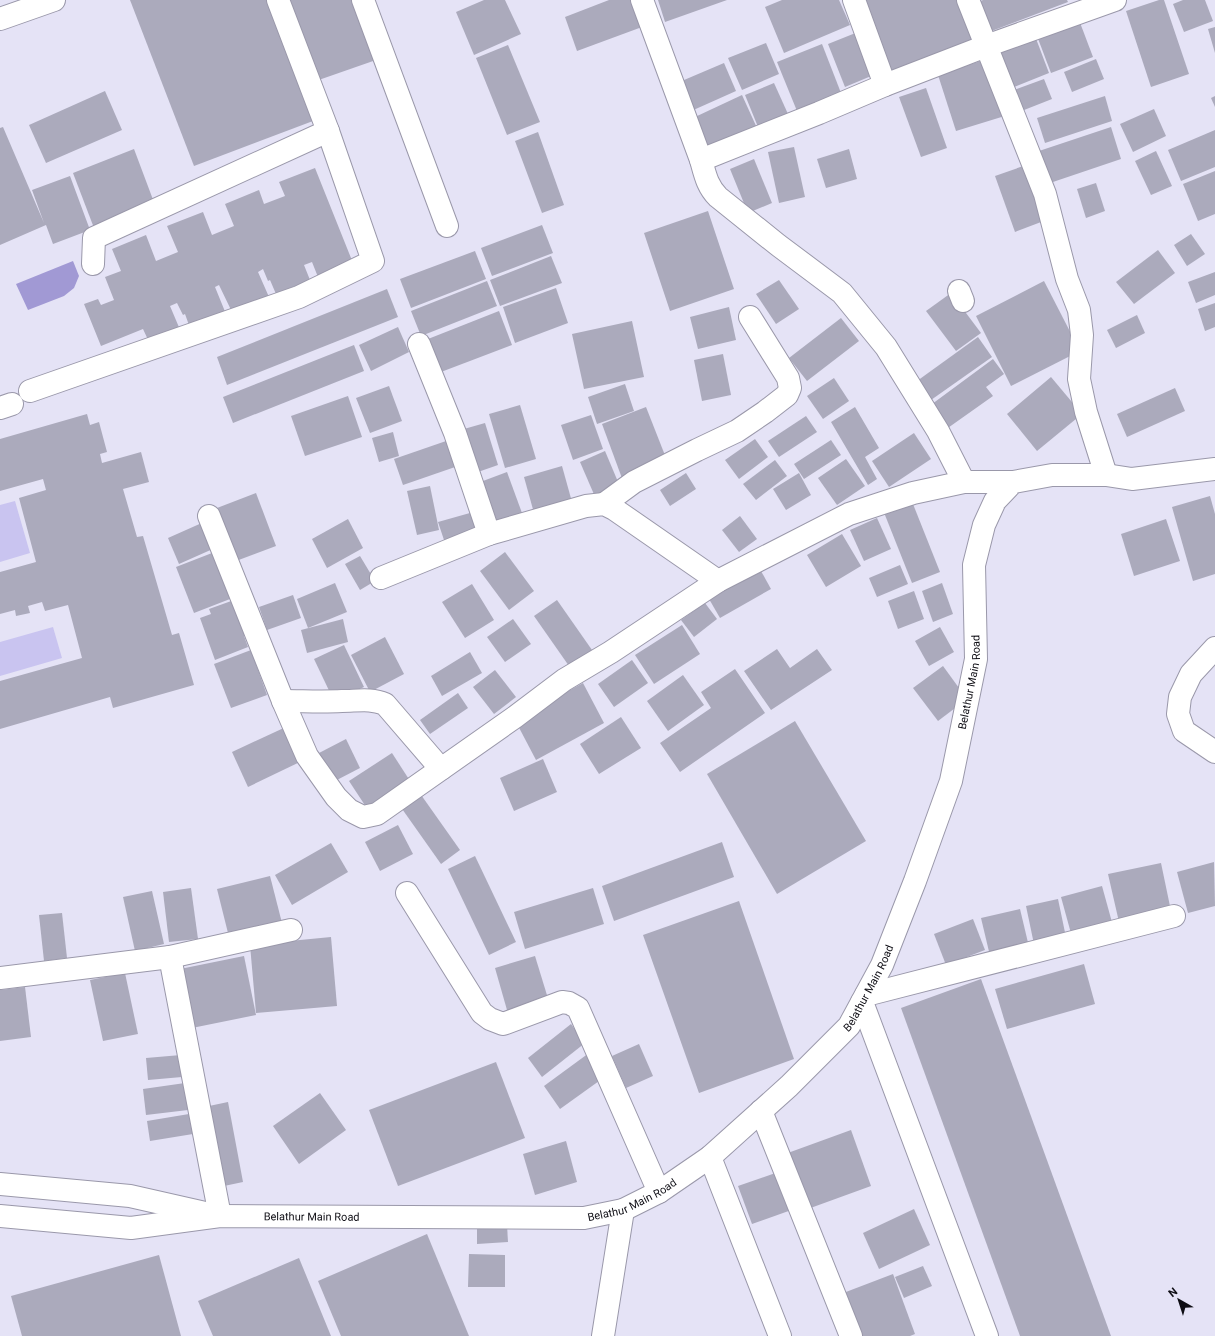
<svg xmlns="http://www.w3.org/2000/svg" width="1215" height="1336" viewBox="0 0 1215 1336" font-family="Roboto,sans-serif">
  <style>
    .green { fill: #c9c4f0 }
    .water { fill: #a199d4 }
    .building { fill: #abaabc }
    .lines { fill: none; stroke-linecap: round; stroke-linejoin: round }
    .minor-casing { stroke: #9a98aa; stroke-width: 24 }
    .minor { stroke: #fff; stroke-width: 22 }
    .labels { text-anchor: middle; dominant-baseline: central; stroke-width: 3; stroke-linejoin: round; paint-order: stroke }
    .street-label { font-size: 11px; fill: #0e0d14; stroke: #e5e3f6 }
  </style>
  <rect width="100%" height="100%" fill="#e5e3f6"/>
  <g class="green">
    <path d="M 15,501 L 30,553 L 0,562 L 0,505 Z"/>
    <path d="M 53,627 L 62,658 L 0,676 L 0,642 Z"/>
  </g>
  <path class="water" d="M 73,261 L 79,276 L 74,288 L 64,296 L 28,310 L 16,284 Z"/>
  <g class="building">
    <path d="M 130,0 L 267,0 L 313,121 L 194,166 Z"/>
    <path d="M 285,0 L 356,0 L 376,60 L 313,82 Z"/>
    <path d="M 484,0 L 505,0 L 521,34 L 474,55 L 456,12 Z"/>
    <path d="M 609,0 L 632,0 L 642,27 L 577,51 L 565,17 Z"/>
    <path d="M 658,0 L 727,0 L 665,22 Z"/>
    <path d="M 782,0 L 839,0 L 850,25 L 784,53 L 765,7 Z"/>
    <path d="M 859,0 L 959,0 L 973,40 L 886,74 Z"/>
    <path d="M 983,0 L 1067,0 L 1068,2 L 989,32 L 978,2 Z"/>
    <path d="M 1159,0 L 1164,0 L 1189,74 L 1151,87 L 1126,11 Z"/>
    <path d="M 1183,0 L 1205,0 L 1213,21 L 1184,32 L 1173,4 Z"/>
    <path d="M 1079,20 L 1093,57 L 1051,73 L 1037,36 Z"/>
    <path d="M 1215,27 L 1215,53 L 1208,29 Z"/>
    <path d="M 858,32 L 876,74 L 845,87 L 828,44 Z"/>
    <path d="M 1035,36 L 1049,73 L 1014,87 L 1000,50 Z"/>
    <path d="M 766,43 L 779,74 L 742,90 L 728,58 Z"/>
    <path d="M 822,44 L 841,93 L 797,111 L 777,62 Z"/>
    <path d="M 508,45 L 540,122 L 507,135 L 476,58 Z"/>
    <path d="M 990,58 L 1008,115 L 956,131 L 938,75 Z"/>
    <path d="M 1096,59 L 1104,79 L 1072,92 L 1064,72 Z"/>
    <path d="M 724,63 L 736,91 L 689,112 L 677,83 Z"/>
    <path d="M 1044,79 L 1052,99 L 1019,112 L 1011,91 Z"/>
    <path d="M 774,83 L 788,114 L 758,127 L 745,95 Z"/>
    <path d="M 926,88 L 947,148 L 921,157 L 899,97 Z"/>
    <path d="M 105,91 L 122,130 L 46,163 L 29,125 Z"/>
    <path d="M 742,95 L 757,128 L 709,150 L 695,117 Z"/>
    <path d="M 1105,96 L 1112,121 L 1045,143 L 1037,118 Z"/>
    <path d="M 1215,96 L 1215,107 L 1211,98 Z"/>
    <path d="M 1154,109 L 1166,136 L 1133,152 L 1120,124 Z"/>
    <path d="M 3,127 L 44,223 L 32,190 L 70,176 L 90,230 L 53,244 L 46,225 L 0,245 L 0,128 Z"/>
    <path d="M 1111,127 L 1121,159 L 1047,184 L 1036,152 Z"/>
    <path d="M 1215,130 L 1215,167 L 1181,181 L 1168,150 Z"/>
    <path d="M 538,132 L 564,205 L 542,213 L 515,141 Z"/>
    <path d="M 794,147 L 805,197 L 779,203 L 768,152 Z"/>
    <path d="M 134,149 L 155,205 L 94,228 L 73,173 Z"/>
    <path d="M 849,149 L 857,179 L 826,188 L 817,159 Z"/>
    <path d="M 1156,151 L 1172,186 L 1151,195 L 1135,161 Z"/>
    <path d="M 754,159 L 772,203 L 748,213 L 730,169 Z"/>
    <path d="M 1029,164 L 1049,219 L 1015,232 L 995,176 Z"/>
    <path d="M 315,168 L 353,263 L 318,277 L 312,262 L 304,265 L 310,280 L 276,294 L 270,280 L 268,281 L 263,269 L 258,272 L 269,297 L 232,312 L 219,285 L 215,287 L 226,314 L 190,328 L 185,314 L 183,315 L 177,303 L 170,306 L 181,332 L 150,344 L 143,329 L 101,346 L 84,304 L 98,299 L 101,305 L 114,300 L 105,277 L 121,271 L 112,249 L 146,235 L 156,261 L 178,252 L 167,226 L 203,212 L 212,235 L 234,226 L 225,204 L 259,190 L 264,204 L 285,196 L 279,182 Z"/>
    <path d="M 1215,171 L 1215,214 L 1198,221 L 1183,184 Z"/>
    <path d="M 1096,183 L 1105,211 L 1086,218 L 1077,189 Z"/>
    <path d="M 708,211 L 734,289 L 670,311 L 644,233 Z"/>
    <path d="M 542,225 L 553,253 L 492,276 L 481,248 Z"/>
    <path d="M 1191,234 L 1205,254 L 1187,266 L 1174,245 Z"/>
    <path d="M 1158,250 L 1175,273 L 1134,304 L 1116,282 Z"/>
    <path d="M 475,251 L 486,279 L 411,308 L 400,279 Z"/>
    <path d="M 551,256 L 562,283 L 500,306 L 490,280 Z"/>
    <path d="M 1215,272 L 1215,295 L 1196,303 L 1188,282 Z"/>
    <path d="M 779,280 L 799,309 L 776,324 L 756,294 Z"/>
    <path d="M 487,281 L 497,306 L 421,336 L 411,311 Z"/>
    <path d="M 1044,281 L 1080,351 L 1011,386 L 976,316 Z"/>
    <path d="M 556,288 L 568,323 L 515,343 L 503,307 Z"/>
    <path d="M 387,289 L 398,317 L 227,385 L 217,357 Z"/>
    <path d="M 951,293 L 981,333 L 956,351 L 926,311 Z"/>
    <path d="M 1215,303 L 1215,327 L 1205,331 L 1198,309 Z"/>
    <path d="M 729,307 L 736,340 L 698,349 L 690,317 Z"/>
    <path d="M 499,311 L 512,345 L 441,372 L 428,339 Z"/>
    <path d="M 1137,315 L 1145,333 L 1116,348 L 1107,330 Z"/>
    <path d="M 841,318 L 859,341 L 807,381 L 789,358 Z"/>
    <path d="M 632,321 L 644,377 L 584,389 L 572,334 Z"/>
    <path d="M 398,327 L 409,352 L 371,371 L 359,345 Z"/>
    <path d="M 978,337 L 992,357 L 931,400 L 917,381 Z"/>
    <path d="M 354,345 L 364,371 L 233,423 L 223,397 Z"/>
    <path d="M 723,354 L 731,395 L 702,401 L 694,360 Z"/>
    <path d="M 993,359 L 1004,374 L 986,387 L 993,396 L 945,430 L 928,407 Z"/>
    <path d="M 1051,377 L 1082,414 L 1037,451 L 1007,414 Z"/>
    <path d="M 834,378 L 849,401 L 823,419 L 807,396 Z"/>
    <path d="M 625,384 L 634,411 L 597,424 L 588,397 Z"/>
    <path d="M 389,386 L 402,421 L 370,433 L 356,398 Z"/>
    <path d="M 1175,388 L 1185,411 L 1127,437 L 1117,414 Z"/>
    <path d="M 348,396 L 362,437 L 305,456 L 291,416 Z"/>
    <path d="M 520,405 L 536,459 L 505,468 L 489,414 Z"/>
    <path d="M 646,407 L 668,463 L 623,481 L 602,424 Z"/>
    <path d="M 855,407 L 879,448 L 865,457 L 877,479 L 868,485 L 831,422 Z"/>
    <path d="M 87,414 L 90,425 L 99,422 L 107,452 L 100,454 L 102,463 L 141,452 L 149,482 L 123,489 L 137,537 L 143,536 L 172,635 L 179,633 L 194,685 L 113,708 L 110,697 L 0,729 L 0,681 L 82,658 L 68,605 L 45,611 L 42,602 L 28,606 L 30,613 L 16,616 L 15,610 L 0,614 L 0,572 L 36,562 L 19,498 L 46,490 L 43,479 L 0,491 L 0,439 Z"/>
    <path d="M 591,415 L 603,449 L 573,460 L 561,425 Z"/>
    <path d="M 806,416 L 817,432 L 779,457 L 768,441 Z"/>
    <path d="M 485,423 L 498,465 L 478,472 L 464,429 Z"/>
    <path d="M 393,432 L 399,456 L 379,462 L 372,438 Z"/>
    <path d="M 914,433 L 931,459 L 889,487 L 872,461 Z"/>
    <path d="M 755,439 L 768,457 L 739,479 L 725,460 Z"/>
    <path d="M 449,440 L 458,466 L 403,485 L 394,459 Z"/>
    <path d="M 831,440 L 841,455 L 804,479 L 794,464 Z"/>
    <path d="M 605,451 L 621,489 L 596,499 L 580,462 Z"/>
    <path d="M 846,459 L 865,486 L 837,505 L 818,478 Z"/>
    <path d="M 775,460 L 787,476 L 756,500 L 743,484 Z"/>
    <path d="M 562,466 L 572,502 L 534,513 L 524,477 Z"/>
    <path d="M 507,472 L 522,513 L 490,524 L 475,484 Z"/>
    <path d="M 686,473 L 696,489 L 670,506 L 660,490 Z"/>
    <path d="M 799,473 L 811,495 L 786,510 L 773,489 Z"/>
    <path d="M 430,486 L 439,530 L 417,535 L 407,491 Z"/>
    <path d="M 256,493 L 276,546 L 236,561 L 217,508 Z"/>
    <path d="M 1210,496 L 1215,514 L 1215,574 L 1193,581 L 1172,507 Z"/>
    <path d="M 911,499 L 940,572 L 912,583 L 883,510 Z"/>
    <path d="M 477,511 L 484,534 L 446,546 L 438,522 Z"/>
    <path d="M 740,516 L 757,539 L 739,552 L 722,530 Z"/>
    <path d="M 877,518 L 891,549 L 864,561 L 850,530 Z"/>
    <path d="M 348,519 L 363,548 L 327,568 L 312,539 Z"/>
    <path d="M 1166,519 L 1180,561 L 1134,576 L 1121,534 Z"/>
    <path d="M 204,522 L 215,548 L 179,564 L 168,538 Z"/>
    <path d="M 842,534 L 861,566 L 826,587 L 807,555 Z"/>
    <path d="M 505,552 L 534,591 L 509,610 L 480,571 Z"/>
    <path d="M 212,553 L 230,599 L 194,613 L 176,567 Z"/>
    <path d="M 360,556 L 375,581 L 360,590 L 345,564 Z"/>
    <path d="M 756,562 L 771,589 L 720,618 L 705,592 Z"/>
    <path d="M 900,565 L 908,584 L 877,597 L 869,578 Z"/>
    <path d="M 335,583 L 347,612 L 308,628 L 297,599 Z"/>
    <path d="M 942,583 L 953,614 L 933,622 L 922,591 Z"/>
    <path d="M 472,584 L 494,620 L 465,638 L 442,602 Z"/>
    <path d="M 914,591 L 924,619 L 898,629 L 888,601 Z"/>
    <path d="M 293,595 L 301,618 L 267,630 L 259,607 Z"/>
    <path d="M 234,600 L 247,635 L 244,636 L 248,647 L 215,660 L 200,618 L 211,614 L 209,609 Z"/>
    <path d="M 557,600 L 592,650 L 569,666 L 534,616 Z"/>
    <path d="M 705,603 L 717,619 L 694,637 L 681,620 Z"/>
    <path d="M 343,619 L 348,642 L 307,653 L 301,630 Z"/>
    <path d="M 513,619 L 531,644 L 505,662 L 487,637 Z"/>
    <path d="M 682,625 L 700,654 L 654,684 L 635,655 Z"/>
    <path d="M 940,627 L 954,652 L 929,666 L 915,641 Z"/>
    <path d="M 385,637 L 404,674 L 370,692 L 351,655 Z"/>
    <path d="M 344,645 L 364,687 L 334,701 L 314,659 Z"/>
    <path d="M 777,649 L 790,668 L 817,649 L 832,670 L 771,710 L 744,671 Z"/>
    <path d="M 251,650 L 267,695 L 231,708 L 214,664 Z"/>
    <path d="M 470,652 L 482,673 L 442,696 L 431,676 Z"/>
    <path d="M 632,660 L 648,683 L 614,707 L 598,684 Z"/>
    <path d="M 943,666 L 967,699 L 938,721 L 913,688 Z"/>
    <path d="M 735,669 L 765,713 L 680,772 L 660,743 L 711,708 L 701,692 Z"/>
    <path d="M 495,670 L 516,697 L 494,714 L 473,687 Z"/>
    <path d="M 683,675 L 704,705 L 668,731 L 647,701 Z"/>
    <path d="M 583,683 L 604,723 L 536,760 L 515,720 Z"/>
    <path d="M 458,693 L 468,708 L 430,734 L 420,720 Z"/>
    <path d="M 621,717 L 641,748 L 599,774 L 580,744 Z"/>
    <path d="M 795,721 L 866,841 L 777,894 L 707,774 Z"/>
    <path d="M 288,726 L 304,760 L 248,787 L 232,752 Z"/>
    <path d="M 346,739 L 360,768 L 333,782 L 319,753 Z"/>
    <path d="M 392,753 L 412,784 L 370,813 L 349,781 Z"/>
    <path d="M 543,759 L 557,792 L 514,811 L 500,778 Z"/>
    <path d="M 419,792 L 460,850 L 441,864 L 400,806 Z"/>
    <path d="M 398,825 L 413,854 L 380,871 L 365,842 Z"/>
    <path d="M 722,842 L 734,877 L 614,921 L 602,886 Z"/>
    <path d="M 331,843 L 348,872 L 292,905 L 275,875 Z"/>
    <path d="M 475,856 L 516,942 L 489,955 L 448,869 Z"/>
    <path d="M 1214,862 L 1215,906 L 1188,913 L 1177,872 Z"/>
    <path d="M 1161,863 L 1171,911 L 1119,922 L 1108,874 Z"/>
    <path d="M 270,876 L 282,923 L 229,937 L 217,889 Z"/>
    <path d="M 1102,886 L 1113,926 L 1072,937 L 1061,897 Z"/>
    <path d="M 191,888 L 198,939 L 169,942 L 163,892 Z"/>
    <path d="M 593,888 L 604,924 L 525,949 L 514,912 Z"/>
    <path d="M 152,891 L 164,944 L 135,951 L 123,897 Z"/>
    <path d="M 1058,899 L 1067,942 L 1035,949 L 1026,906 Z"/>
    <path d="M 739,901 L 794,1059 L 699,1093 L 643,935 Z"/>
    <path d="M 1020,909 L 1030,951 L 991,960 L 981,918 Z"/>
    <path d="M 62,913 L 67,958 L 44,961 L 39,915 Z"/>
    <path d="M 973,919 L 985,950 L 946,965 L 934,934 Z"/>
    <path d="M 331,937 L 337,1006 L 256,1013 L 250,945 Z"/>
    <path d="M 244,956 L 256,1015 L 187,1029 L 175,970 Z"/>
    <path d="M 535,956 L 550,1005 L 509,1017 L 495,968 Z"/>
    <path d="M 1084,964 L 1095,1004 L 1007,1029 L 995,989 Z"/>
    <path d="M 125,973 L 138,1034 L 103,1041 L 90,980 Z"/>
    <path d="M 981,979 L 1111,1336 L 1020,1336 L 901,1008 Z"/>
    <path d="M 25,987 L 31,1037 L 0,1041 L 0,990 Z"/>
    <path d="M 571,1024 L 585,1043 L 542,1077 L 528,1058 Z"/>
    <path d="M 639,1044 L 653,1076 L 626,1088 L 612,1056 Z"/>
    <path d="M 589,1053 L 606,1076 L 560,1109 L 544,1086 Z"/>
    <path d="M 181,1055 L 182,1077 L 148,1080 L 146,1058 Z"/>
    <path d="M 496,1062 L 525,1138 L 398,1186 L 369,1110 Z"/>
    <path d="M 185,1083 L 188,1110 L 146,1115 L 143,1089 Z"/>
    <path d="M 320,1093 L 346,1130 L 299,1164 L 273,1126 Z"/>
    <path d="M 228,1102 L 243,1182 L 224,1186 L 209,1106 Z"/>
    <path d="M 189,1114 L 193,1134 L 150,1141 L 147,1121 Z"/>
    <path d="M 851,1130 L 871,1186 L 805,1210 L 785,1154 Z"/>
    <path d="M 566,1141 L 577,1182 L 535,1195 L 523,1154 Z"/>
    <path d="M 784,1170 L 797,1208 L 752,1224 L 738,1186 Z"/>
    <path d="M 914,1209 L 930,1245 L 879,1269 L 863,1233 Z"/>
    <path d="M 507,1225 L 508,1242 L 477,1244 L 477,1227 Z"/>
    <path d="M 427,1234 L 469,1336 L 341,1336 L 318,1281 Z"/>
    <path d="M 469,1254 L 505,1255 L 505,1287 L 468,1287 Z"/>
    <path d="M 159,1255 L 181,1336 L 22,1336 L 11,1296 Z"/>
    <path d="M 299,1258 L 331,1336 L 213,1336 L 198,1301 Z"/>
    <path d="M 923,1266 L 932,1286 L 904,1298 L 895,1277 Z"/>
    <path d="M 893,1274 L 915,1334 L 910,1336 L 853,1336 L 838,1295 Z"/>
  </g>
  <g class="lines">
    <defs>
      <g id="minor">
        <path d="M 363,0 L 447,226"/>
        <path d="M 642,0 L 701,160 C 705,174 707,186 718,197 L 778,245 L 842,293 L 886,347 L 938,431 L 964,482"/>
        <path d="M 854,0 L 885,85"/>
        <path d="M 968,0 L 1045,194 L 1067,279 L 1079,310 L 1082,335 L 1079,379 L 1086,412 L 1106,475"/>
        <path d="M 0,19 L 54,0"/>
        <path d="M 701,160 L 819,113 L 885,85 L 986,46 L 1115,0"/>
        <path d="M 93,264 L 94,238 L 328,131 L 278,0"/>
        <path d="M 959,291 L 963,301"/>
        <path d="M 419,344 L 455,433 L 489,534"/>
        <path d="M 30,391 L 299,297 L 373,261 L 328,131"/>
        <path d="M 0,408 L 12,404"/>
        <path d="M 604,504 L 634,482 L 697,450 L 737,431 L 765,412 L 787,395 L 790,388 L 788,378 L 750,317"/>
        <path d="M 209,516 L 283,701 L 307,756 L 336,797 L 349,810 L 363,817 L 377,814 L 515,717 L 564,680 L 611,652 L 718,581 L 849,514 L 913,493 L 964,482 L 1013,482"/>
        <path d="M 381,578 L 489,534 L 586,506 L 604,504 L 614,509 L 718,581"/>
        <path d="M 1215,648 L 1191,674 L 1180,697 L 1178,714 L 1184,731 L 1215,752"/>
        <path d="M 283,701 C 303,701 322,702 342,701 C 357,701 371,698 385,704 L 441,769"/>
        <path d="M 407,893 L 482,1013 L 490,1019 L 503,1024 L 562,1002 L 569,1003 L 578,1008 L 659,1192"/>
        <path d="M 170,957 L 220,1216"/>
        <path d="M 0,978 L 170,957 L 291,930"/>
        <path d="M 866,995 L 1174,916"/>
        <path d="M 862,1002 L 987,1336"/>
        <path d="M 761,1111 L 851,1336"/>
        <path d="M 710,1157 L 780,1336"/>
        <path d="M 0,1184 L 130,1196 L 205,1213"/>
        <path id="s1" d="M 0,1216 L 131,1228 L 220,1216 L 584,1218 L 623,1210 L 659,1192 L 710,1157 L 789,1086 L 849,1026 L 882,965 L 915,881 L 951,781 L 976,659 L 974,565 L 984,525 L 995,501 L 1013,482 L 1052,475 L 1106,475 L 1132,479 L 1215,469"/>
        <path d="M 603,1336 L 623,1210"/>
      </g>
    </defs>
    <use href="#minor" class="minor-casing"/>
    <use href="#minor" class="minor"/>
  </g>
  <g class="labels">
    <g class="street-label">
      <text stroke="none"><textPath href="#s1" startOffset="1285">Belathur Main Road</textPath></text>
      <text stroke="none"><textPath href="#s1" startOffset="961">Belathur Main Road</textPath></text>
      <text stroke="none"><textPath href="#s1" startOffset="637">Belathur Main Road</textPath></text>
      <text stroke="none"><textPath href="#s1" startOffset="313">Belathur Main Road</textPath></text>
    </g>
  </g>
  <g transform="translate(1179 1300) rotate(321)" stroke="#e5e3f6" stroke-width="3" paint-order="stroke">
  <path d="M0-3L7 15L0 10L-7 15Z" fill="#0e0d14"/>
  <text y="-6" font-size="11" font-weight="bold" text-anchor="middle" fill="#0e0d14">N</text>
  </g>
</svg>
